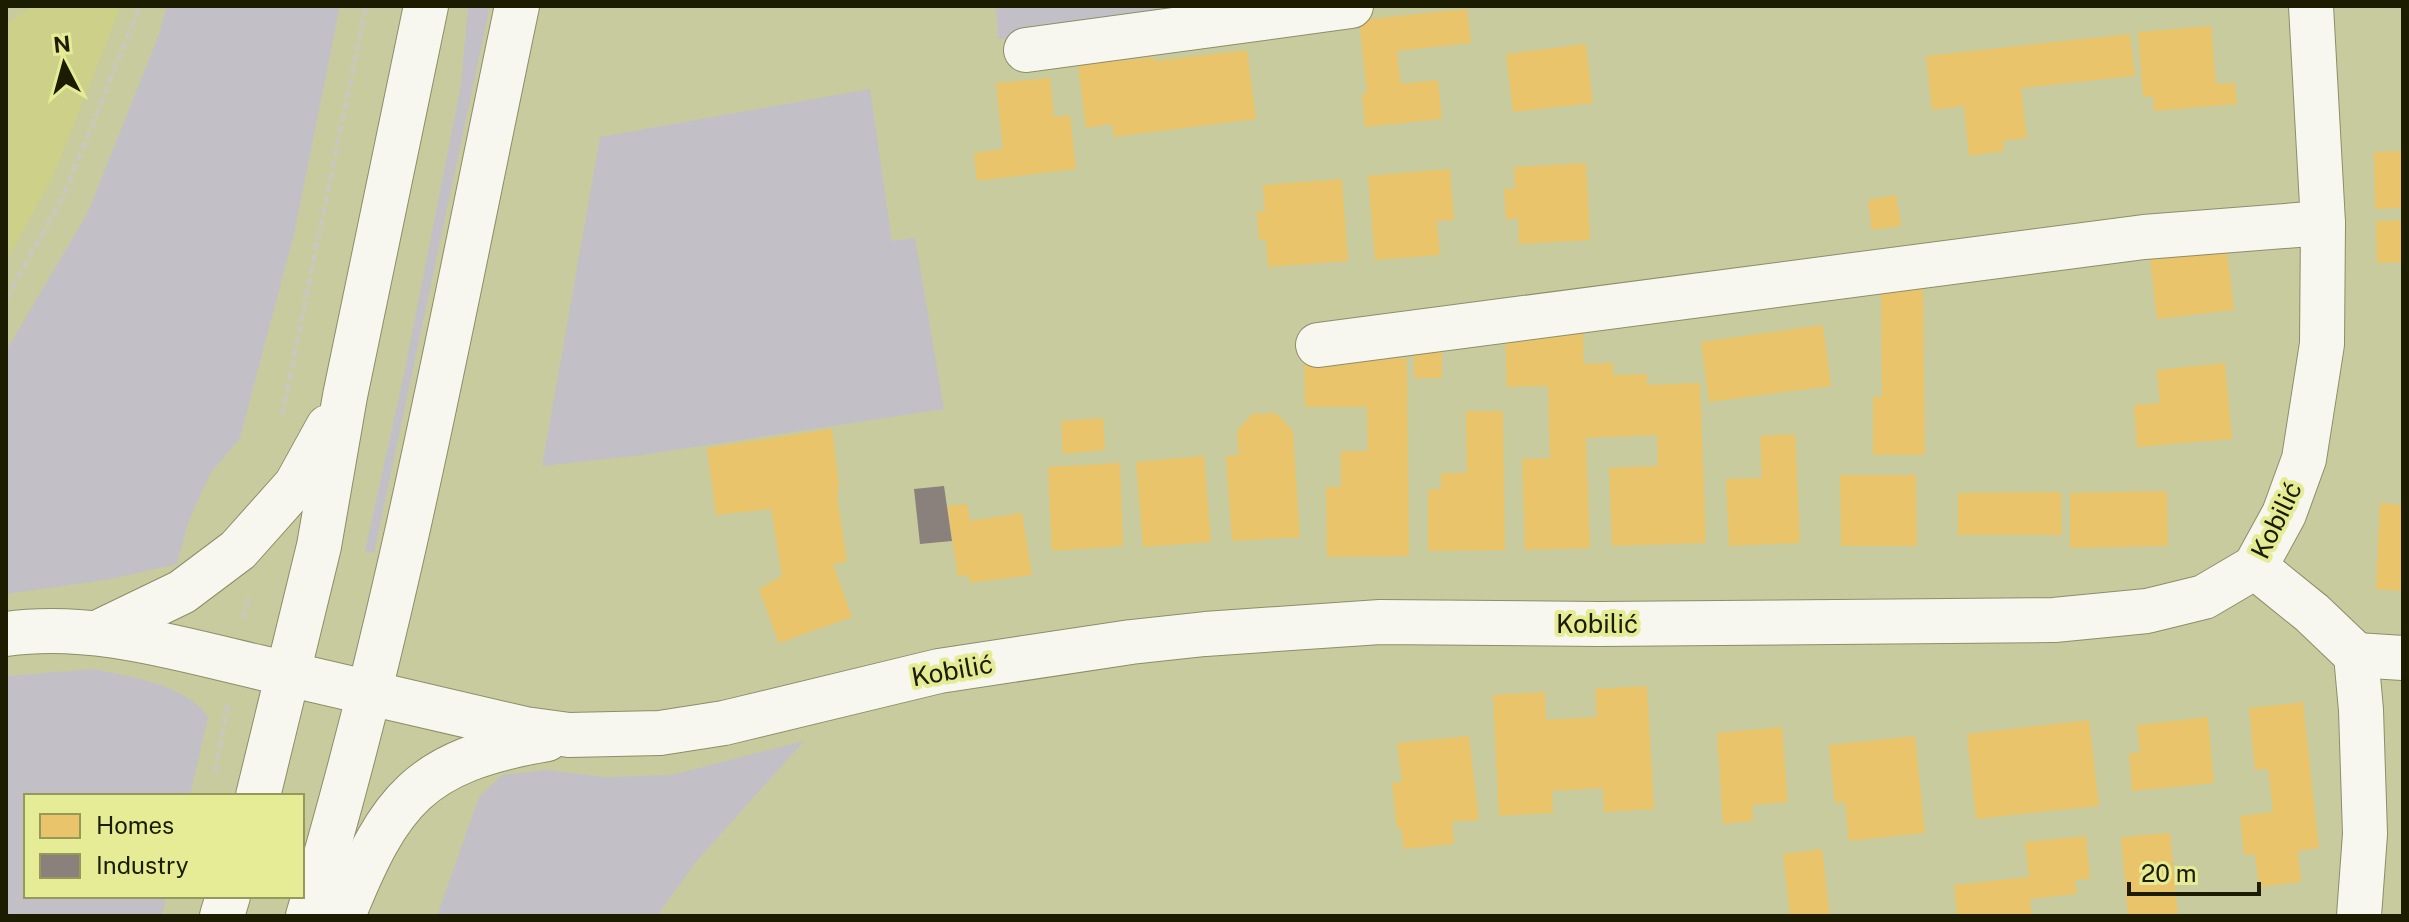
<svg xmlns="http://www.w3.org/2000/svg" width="2409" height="922" viewBox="0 0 2409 922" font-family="'Public Sans',sans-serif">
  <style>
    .built { fill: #ccd088 }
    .green { fill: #c2c0c6 }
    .homes { fill: #e9c46a }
    .industry { fill: #8a817c }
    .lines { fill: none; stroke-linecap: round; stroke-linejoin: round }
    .minor-casing { stroke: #8c8e68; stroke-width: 46 }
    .major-casing { stroke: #8c8e68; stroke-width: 46 }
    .path { stroke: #c8c9bb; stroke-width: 5; stroke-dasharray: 8 4; stroke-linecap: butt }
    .minor { stroke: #f7f7f0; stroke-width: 44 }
    .major { stroke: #f7f7f0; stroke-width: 44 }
    .labels { text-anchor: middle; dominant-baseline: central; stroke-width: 8; stroke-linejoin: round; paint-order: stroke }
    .street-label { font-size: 26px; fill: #1b1c00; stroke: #e6ec96 }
  </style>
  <rect width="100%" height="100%" fill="#c8cb9d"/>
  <path class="built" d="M 32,6 L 121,6 L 52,179 L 6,261 L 6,24 Z"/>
  <g class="green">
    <path d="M 167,6 L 340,6 L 294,234 L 240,438 L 210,474 L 188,523 L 177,564 L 111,579 L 6,594 L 6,351 L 87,214 L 158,37 Z"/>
    <path d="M 468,6 L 490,6 L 374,553 L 365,551 L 404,374 L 461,85 Z"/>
    <path d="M 996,6 L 1261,6 L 998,39 Z"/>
    <path d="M 870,89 L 892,241 L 915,238 L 944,409 L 642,455 L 542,466 L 600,137 Z"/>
    <path d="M 95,669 C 130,677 188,685 208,717 L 190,796 L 26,796 L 26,896 L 167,896 L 162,915 L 6,916 L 6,676 Z"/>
    <path d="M 804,741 L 696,862 L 657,916 L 437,916 L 479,797 L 502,775 L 546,770 L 605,777 L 671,775 Z"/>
  </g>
  <g class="homes">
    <path d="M 1467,9 L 1471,43 L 1397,51 L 1401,84 L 1438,80 L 1442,119 L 1365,127 L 1362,94 L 1367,93 L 1359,20 Z"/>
    <path d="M 2211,26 L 2216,84 L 2235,83 L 2237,104 L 2154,111 L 2153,96 L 2143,97 L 2138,32 Z"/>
    <path d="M 2130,34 L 2135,76 L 2021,88 L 2027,138 L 2003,141 L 2004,151 L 1969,156 L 1964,106 L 1932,110 L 1926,56 Z"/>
    <path d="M 1586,44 L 1593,103 L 1513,112 L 1506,54 Z"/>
    <path d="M 1247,50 L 1256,119 L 1114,137 L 1112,124 L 1086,128 L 1077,58 L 1121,53 L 1122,61 L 1154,57 L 1155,61 Z"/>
    <path d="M 1050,78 L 1054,117 L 1070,115 L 1076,169 L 977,181 L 974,153 L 1003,149 L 996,83 Z"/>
    <path d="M 2403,151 L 2403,208 L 2375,209 L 2374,152 Z"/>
    <path d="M 1586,163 L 1590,240 L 1519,244 L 1518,218 L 1506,220 L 1504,189 L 1515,189 L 1514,167 Z"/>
    <path d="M 1450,169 L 1454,220 L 1437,221 L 1440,255 L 1375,260 L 1368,176 Z"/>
    <path d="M 1342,179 L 1348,261 L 1268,267 L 1266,240 L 1259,240 L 1257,211 L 1265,211 L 1263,185 Z"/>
    <path d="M 1896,195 L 1901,226 L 1872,230 L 1868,200 Z"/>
    <path d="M 2403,220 L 2403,262 L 2377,263 L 2376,221 Z"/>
    <path d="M 2226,243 L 2234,310 L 2157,319 L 2149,251 Z"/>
    <path d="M 1923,281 L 1925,455 L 1873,455 L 1873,397 L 1882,397 L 1881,282 Z"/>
    <path d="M 1823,325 L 1831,386 L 1709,402 L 1701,342 Z"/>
    <path d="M 1583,332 L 1584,364 L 1613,363 L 1613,375 L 1647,374 L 1647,385 L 1700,383 L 1706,543 L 1612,546 L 1609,468 L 1658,466 L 1657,435 L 1586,438 L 1590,548 L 1525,550 L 1522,459 L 1550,458 L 1548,386 L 1507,387 L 1505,334 Z"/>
    <path d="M 1442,345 L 1442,378 L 1414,378 L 1414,346 Z"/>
    <path d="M 1407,358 L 1409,556 L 1327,557 L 1326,487 L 1341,487 L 1341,451 L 1368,451 L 1367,407 L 1305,407 L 1304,360 Z"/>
    <path d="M 2225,363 L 2232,439 L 2137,447 L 2134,405 L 2160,403 L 2157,370 Z"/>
    <path d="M 1466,411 L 1503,411 L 1505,550 L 1428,551 L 1428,490 L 1441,489 L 1441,473 L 1467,473 Z"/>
    <path d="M 1276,413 L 1293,431 L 1300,537 L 1232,541 L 1226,456 L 1239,455 L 1237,431 L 1252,414 Z"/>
    <path d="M 1103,418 L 1105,450 L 1063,454 L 1061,421 Z"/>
    <path d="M 832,429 L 839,486 L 837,496 L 847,562 L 833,564 L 852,617 L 779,643 L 759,589 L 782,576 L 771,509 L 716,515 L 707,448 Z"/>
    <path d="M 1795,434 L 1800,543 L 1729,546 L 1726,479 L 1762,478 L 1760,436 Z"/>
    <path d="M 1204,456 L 1211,542 L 1143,547 L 1136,462 Z"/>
    <path d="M 1120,463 L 1123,546 L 1052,551 L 1048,467 Z"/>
    <path d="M 1840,475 L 1916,475 L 1917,546 L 1841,546 Z"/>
    <path d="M 2167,491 L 2168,546 L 2070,548 L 2070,493 Z"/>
    <path d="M 2061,492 L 2062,535 L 1958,535 L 1958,493 Z"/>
    <path d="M 2380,503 L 2403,505 L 2403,591 L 2376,589 Z"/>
    <path d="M 967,504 L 970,521 L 1022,513 L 1032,575 L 970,583 L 968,575 L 958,576 L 947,506 Z"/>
    <path d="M 1647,686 L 1654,809 L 1604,812 L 1603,788 L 1552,791 L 1553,813 L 1499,816 L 1493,695 L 1545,692 L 1546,720 L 1597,717 L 1595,689 Z"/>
    <path d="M 2303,702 L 2319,848 L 2298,851 L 2301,882 L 2259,887 L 2255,854 L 2244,855 L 2240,816 L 2273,812 L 2268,769 L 2255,770 L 2249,708 Z"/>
    <path d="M 2208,717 L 2214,783 L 2132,791 L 2129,754 L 2140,752 L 2137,725 Z"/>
    <path d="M 2089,720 L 2099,806 L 1976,819 L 1967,734 Z"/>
    <path d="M 1782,727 L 1788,802 L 1752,805 L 1753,821 L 1723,824 L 1717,733 Z"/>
    <path d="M 1469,736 L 1479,820 L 1452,822 L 1454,844 L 1404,849 L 1401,828 L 1397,829 L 1392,783 L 1402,782 L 1397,743 Z"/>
    <path d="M 1915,736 L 1925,833 L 1849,841 L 1845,802 L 1835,803 L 1829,745 Z"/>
    <path d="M 2170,833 L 2178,916 L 2128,916 L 2121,837 Z"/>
    <path d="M 2086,836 L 2090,879 L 2075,880 L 2077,894 L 2030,899 L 2032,916 L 1957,916 L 1954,885 L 2029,877 L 2025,842 Z"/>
    <path d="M 1822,849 L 1830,916 L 1790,916 L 1783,854 Z"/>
  </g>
  <path class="industry" d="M 944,486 L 952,541 L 920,544 L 914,489 Z"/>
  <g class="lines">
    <defs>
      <g id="minor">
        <path d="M 1026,50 L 1351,6"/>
        <path d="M 1318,345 L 2144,237 L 2323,223"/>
        <path d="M 2255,567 L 2312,613 L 2356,655 L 2361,710 L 2365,834 L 2359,916"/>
        <path d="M 2356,655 L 2403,658"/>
      </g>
      <g id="major">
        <path d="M 97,633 L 182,592 L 238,550 L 296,485 L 328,427"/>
        <path d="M 6,634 C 92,622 175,648 258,667 C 347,687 436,709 525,729 L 569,735 L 660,733 L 724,723 L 939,671 L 1131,642 L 1205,634 L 1380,622 L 1599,624 L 2054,620 L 2147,611 L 2204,597 L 2255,567 L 2284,514 L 2304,459 L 2322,344 L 2323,223 L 2311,6"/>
        <path d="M 258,796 L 319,546 L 345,396 L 426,6"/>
        <path d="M 222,916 L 228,896"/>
        <path d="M 308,916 C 398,618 453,310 517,6"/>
        <path d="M 343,916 C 390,799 419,761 547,739"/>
      </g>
    </defs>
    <use href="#minor" class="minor-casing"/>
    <use href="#major" class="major-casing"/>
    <g class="path">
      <path d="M 6,299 L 63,197 L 140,6"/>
      <path d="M 282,415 L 366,6"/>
      <path d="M 243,618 L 249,597"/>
      <path d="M 215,772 L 228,703"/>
    </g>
    <use href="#minor" class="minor"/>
    <use href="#major" class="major"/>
  </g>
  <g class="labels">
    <g class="street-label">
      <text transform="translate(2276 520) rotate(-64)">Kobilić</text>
      <text x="1597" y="623">Kobilić</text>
      <text transform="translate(952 670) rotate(-10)">Kobilić</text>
    </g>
  </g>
  <rect width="2409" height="922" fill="none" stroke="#1b1c00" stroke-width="16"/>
  <rect x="24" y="794" width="280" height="104" fill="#e6ec96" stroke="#95995a" stroke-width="2"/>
  <rect x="40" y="814" width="40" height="24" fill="#e9c46a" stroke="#95995a" stroke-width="2"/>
  <text x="96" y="834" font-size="24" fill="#1b1c00">Homes</text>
  <rect x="40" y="854" width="40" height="24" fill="#8a817c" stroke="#95995a" stroke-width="2"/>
  <text x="96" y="874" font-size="24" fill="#1b1c00">Industry</text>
  <g transform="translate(64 64) rotate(354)" stroke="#e6ec96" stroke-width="6" paint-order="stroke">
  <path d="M0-6L14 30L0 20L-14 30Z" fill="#1b1c00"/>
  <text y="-12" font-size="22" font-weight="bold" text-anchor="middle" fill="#1b1c00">N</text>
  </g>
  <path d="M2129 882v12h130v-12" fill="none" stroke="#1b1c00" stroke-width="4"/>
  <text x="2141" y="882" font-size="24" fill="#1b1c00" stroke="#e6ec96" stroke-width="6" paint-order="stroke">20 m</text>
</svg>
